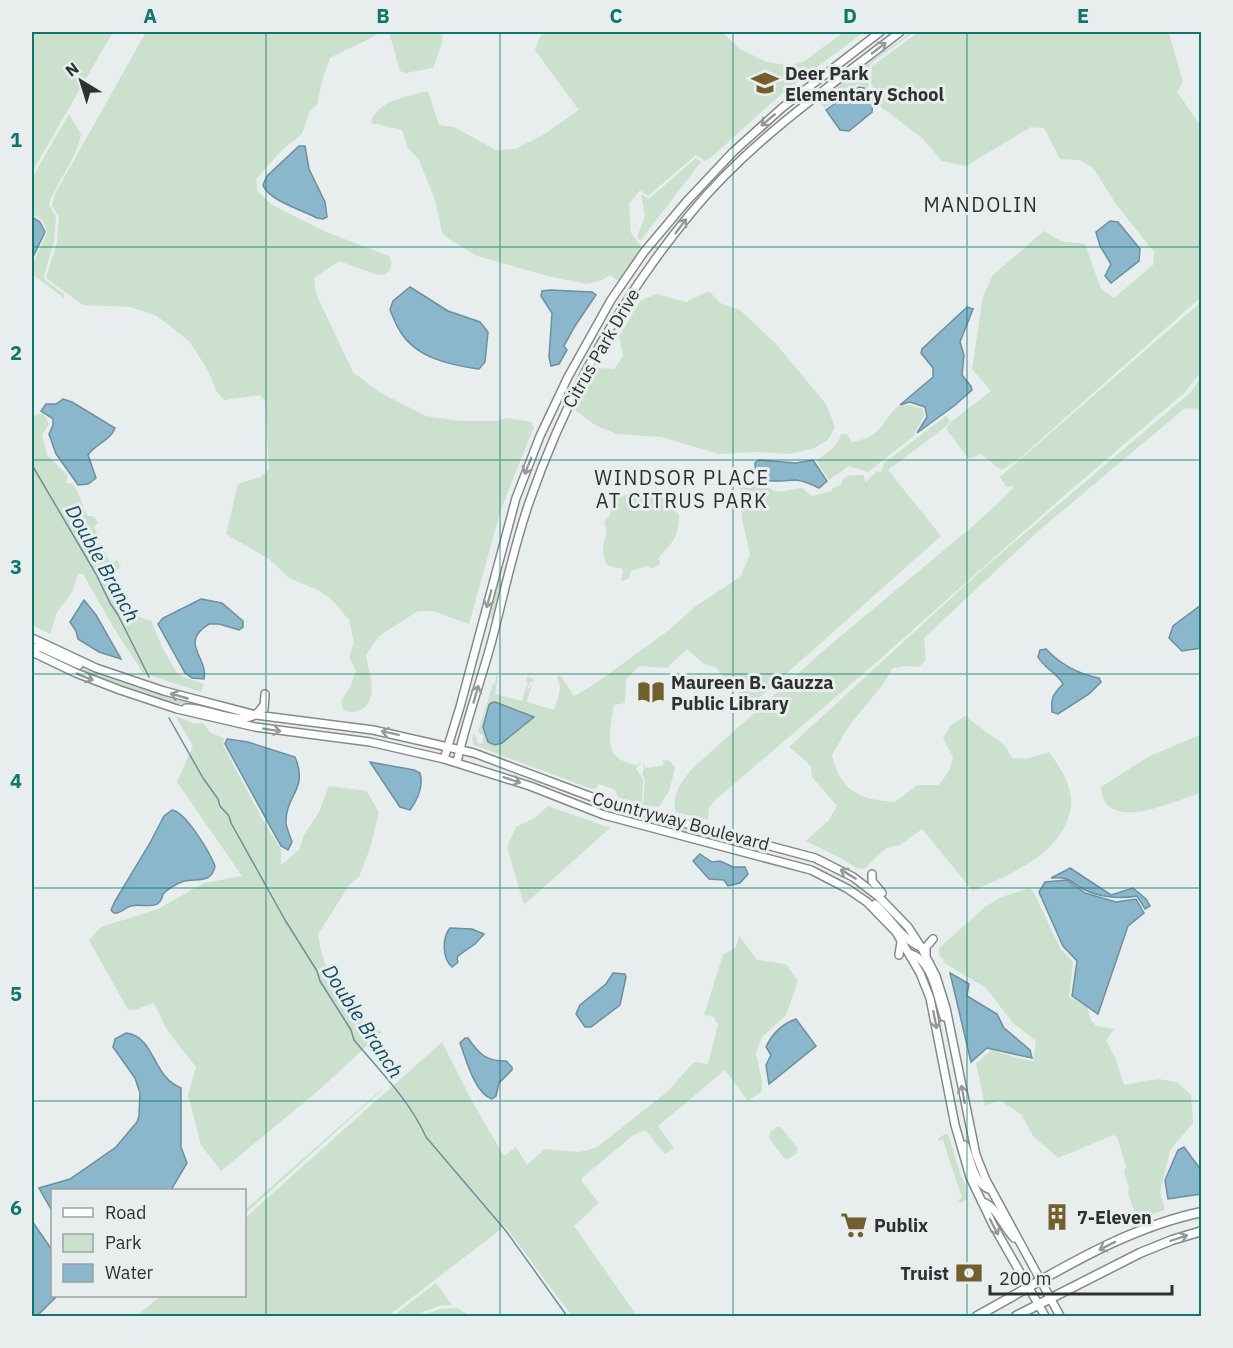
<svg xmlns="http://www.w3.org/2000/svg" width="1233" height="1348" viewBox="0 0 1233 1348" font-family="'IBM Plex Sans',sans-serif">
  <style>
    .green { fill: #cbe0cd }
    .water { fill: #8ab7cc; stroke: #6e8f9d; stroke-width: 1.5 }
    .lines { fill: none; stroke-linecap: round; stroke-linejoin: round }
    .stream { stroke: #6e8f9d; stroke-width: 1.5 }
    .tertiary-casing { stroke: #848a89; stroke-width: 10 }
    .secondary-casing { stroke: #848a89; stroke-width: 11 }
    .tertiary { stroke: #fff; stroke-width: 7 }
    .secondary { stroke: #fff; stroke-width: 8 }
    .oneway { stroke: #969898 }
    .grid { fill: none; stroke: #0f766e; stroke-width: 1.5; stroke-opacity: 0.55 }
    .labels { text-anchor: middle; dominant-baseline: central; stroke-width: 6; stroke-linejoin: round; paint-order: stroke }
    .poi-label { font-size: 18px; font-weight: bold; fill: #2e3130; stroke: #e7eeed; text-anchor: start }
    .street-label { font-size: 18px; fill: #2e3130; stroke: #e7eeed }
    .neighbourhood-label { font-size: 20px; letter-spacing: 1.5px; fill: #2e3130; stroke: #e7eeed }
    .water-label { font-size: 20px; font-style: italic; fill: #104d63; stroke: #e7eeed }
    .neatline { fill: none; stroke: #0f766e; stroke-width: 2 }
    .grid-label { font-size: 20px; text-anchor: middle; font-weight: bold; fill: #0f766e }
  </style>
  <rect width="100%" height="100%" fill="#e7eeed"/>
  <g class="green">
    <path d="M 32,32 L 113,32 L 32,172 Z"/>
    <path d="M 146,32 L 381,32 C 365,43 347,48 330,58 L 322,81 L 317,105 L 310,111 L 302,134 L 282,150 L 256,179 L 258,192 L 272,205 L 326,232 L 389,256 C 393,263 392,268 386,274 L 378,275 L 339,261 L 314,278 L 316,294 L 353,372 L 379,392 L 426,416 L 460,421 L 497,421 L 506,418 L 531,422 L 534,427 L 501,509 L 469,624 L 433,611 L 418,611 L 379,636 L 366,655 C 367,665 372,678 372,689 C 372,706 359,716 343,710 L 341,701 L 351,685 L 356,671 L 349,657 L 354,643 L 349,620 L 332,600 L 320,591 L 289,578 L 269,559 L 226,534 L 238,484 L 260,477 L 269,470 L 265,400 L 260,395 L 224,400 L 217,392 L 206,367 L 189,341 L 157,316 L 130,307 L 83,305 L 46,278 L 57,242 L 59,217 L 52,206 L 55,194 Z"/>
    <path d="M 389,32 L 443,32 L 442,43 L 433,68 L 406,73 L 400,71 Z"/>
    <path d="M 542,32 L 722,32 L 740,49 L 767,62 L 787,65 L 803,62 L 844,32 L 864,32 L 780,95 L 713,156 L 705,161 L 696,155 L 648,196 L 640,190 L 629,204 L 631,233 L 643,249 L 623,280 L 617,280 L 610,275 L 602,280 L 587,284 L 548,276 L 477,256 L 449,239 L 442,233 L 435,200 L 419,160 L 408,148 L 402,130 L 371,123 C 376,100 410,96 428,91 L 439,125 L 454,127 L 496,150 L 515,149 L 543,135 L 579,110 L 535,50 Z"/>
    <path d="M 911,32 L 914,32 L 870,64 L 868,82 L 869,87 L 857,84 L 825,108 L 818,100 Z"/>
    <path d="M 919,32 L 1170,32 L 1169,33 L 1183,82 L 1177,92 L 1201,126 L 1201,297 L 1019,459 L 1001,470 L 981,454 L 969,459 L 946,429 L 951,422 L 991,391 L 972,369 L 983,296 L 993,275 L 1044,231 L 1061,241 L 1085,244 L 1101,289 L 1114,298 L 1153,265 L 1154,252 L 1116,204 L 1093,168 L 1080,160 L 1060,159 L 1044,128 L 1031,127 L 966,166 L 942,161 L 923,139 L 880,106 L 871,82 L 872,66 Z"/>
    <path d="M 69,114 L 81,134 C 77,159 57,180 49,205 L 56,217 L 54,241 L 44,276 L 45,280 L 64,294 L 64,298 L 32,274 C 31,259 43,247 47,232 L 42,220 L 32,214 L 32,178 Z"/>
    <path d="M 696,158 L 701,162 L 640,241 L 637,237 L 645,216 L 641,194 L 648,198 L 650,198 Z"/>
    <path d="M 709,291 L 720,303 L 740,310 L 776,344 L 826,404 L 835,427 L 828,440 L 812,449 L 788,454 L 757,452 L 719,454 L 661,437 L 617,434 L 595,425 L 575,410 L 598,368 L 614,369 L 623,356 L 619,336 L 641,300 L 657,294 L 686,302 Z"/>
    <path d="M 1201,302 L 1201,372 L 1185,392 L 1058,501 L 871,667 L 715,800 L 709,808 L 708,820 L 676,812 C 670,796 683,779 693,768 L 830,645 L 967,531 C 976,523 1012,492 1014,486 L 1006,487 L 1000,477 Z"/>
    <path d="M 1201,377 L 1201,412 L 1197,409 L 1185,408 L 1036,533 L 924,638 L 926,660 L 919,667 L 905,666 L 893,668 L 883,684 L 849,726 L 832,755 C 840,791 860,800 895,802 L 917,785 L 939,785 L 949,771 L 953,757 L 943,738 L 950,726 L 965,716 L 1005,746 L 1012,758 L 1027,759 L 1049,752 C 1059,766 1069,780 1071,798 C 1072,802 1071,807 1070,811 C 1060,856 1009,874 973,891 L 922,829 L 900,845 L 886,848 L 864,869 L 856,868 L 843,859 L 806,841 L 829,820 L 837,806 L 812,777 L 811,767 L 807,762 L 789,747 L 984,568 L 1191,392 Z"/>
    <path d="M 910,405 L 923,409 L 924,416 L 915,432 L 915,435 L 868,472 L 849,466 L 829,480 L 816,460 C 827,454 838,446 841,434 L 847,434 L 852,442 C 884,436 879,424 898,406 Z"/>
    <path d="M 43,413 L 49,424 L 42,435 L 47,455 L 68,476 L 66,483 L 73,484 C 80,494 82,506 88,516 L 94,516 L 98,523 L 94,527 L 98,535 L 97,540 L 111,563 L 117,560 L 121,567 L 113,574 L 139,617 L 151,621 L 163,649 L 178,675 L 204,684 L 201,692 L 143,673 L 115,630 L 83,574 L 78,574 L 73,591 L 57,612 L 50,634 L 32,625 L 32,416 Z"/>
    <path d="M 946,416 L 950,421 L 945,427 L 888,470 L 941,536 L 750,706 L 715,667 L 704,664 L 687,649 L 667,668 L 640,666 L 626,679 L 625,703 L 614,705 C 612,720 604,748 618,758 C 623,762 630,763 636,766 L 641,762 L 636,769 L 643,779 L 642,804 L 618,797 L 615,790 L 599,784 L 596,788 L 592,789 L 474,745 L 472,739 L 474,733 L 478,743 L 483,744 L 483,735 L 478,732 L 493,684 L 495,684 L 496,676 L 498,676 L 495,694 L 522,701 L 528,682 L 526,681 L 527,677 L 534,679 L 533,682 L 530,682 L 527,690 L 528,690 L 532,683 L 527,702 L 554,710 C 558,698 563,688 557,677 L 560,675 L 574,696 L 592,686 L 669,630 L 696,606 L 740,577 L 750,555 L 742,518 L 739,492 L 741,484 L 763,483 L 774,491 L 784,491 L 802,488 L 812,496 L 829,492 L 835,487 L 841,485 L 843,479 L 848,475 L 863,475 L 866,482 L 877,471 L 881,472 L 884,463 Z"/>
    <path d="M 646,491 L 662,495 L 665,499 L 665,505 L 679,514 C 678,541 673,540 658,559 L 660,562 L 659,565 L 653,568 L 647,566 L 631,571 L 628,579 L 621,581 L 623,570 L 621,568 L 617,568 L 607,565 C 596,543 612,539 604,522 C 614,512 609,513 613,505 C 619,494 635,492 646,491 Z"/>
    <path d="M 499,578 L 503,580 L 494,617 L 490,619 L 488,616 Z"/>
    <path d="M 43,651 C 103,679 174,700 239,715 L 239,716 L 191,705 L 177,704 L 137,692 L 94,676 L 42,653 Z"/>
    <path d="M 175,716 L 193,723 L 203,723 L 211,733 L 224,738 L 223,745 L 261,817 L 281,849 L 281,865 L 299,850 L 304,835 L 319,812 L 329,786 L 367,791 L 379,813 L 370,848 L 359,877 L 350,884 L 318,934 C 322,970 347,1018 382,1032 L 319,1090 L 221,1171 L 201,1145 L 188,1095 L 196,1067 L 167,1030 L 154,1003 L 134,1010 L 128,1010 L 89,940 L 101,927 L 158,909 L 204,883 L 242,876 L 177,782 L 193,746 Z"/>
    <path d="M 1197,736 L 1201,736 L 1201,793 C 1175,800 1104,836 1101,787 L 1148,757 Z"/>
    <path d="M 663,760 L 670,761 L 675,768 L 669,791 L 659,807 L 643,805 L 645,779 L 642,773 L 644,770 L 643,762 L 646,768 L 664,765 Z"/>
    <path d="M 548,806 L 610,828 L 524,905 L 507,847 L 516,827 L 535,818 Z"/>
    <path d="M 678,827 L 752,845 L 752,846 L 724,839 L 708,839 L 677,830 Z"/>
    <path d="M 1030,888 L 1034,893 L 1060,948 L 1073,962 L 1069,997 L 1087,1007 L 1091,1020 L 1096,1026 L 1114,1029 L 1106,1040 L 1116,1060 L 1124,1085 L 1158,1079 L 1177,1082 L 1191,1095 L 1193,1123 L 1170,1150 L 1160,1192 L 1165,1210 L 1137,1219 L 1128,1193 L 1129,1188 L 1124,1173 L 1126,1166 L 1117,1137 L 1113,1135 L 1058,1158 L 1033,1136 L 1021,1114 L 999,1100 L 985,1106 L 976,1063 L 992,1050 L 1017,1058 L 1033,1061 L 1036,1041 L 1013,1023 L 986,988 L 946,964 L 939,955 L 939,948 L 986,906 L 1002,897 Z"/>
    <path d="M 739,936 L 757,960 L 786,964 L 798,981 L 786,1015 L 762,1037 L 756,1053 L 762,1081 L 762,1091 L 748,1101 L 725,1070 L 658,1126 L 674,1148 L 665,1154 L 645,1130 L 632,1136 L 582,1178 L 582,1182 L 599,1203 L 574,1226 L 637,1316 L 572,1316 L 505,1226 L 388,1316 L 137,1316 L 160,1296 L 244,1296 L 245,1218 L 442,1042 L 473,1103 L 504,1156 L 516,1147 L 527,1165 L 545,1149 L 579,1152 L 596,1148 L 667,1092 L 694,1062 L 708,1064 L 718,1025 L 714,1017 L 704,1015 L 723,955 L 736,947 Z"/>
    <path d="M 383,1088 L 383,1089 L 245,1214 L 245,1210 Z"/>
    <path d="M 777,1127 L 781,1127 L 798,1149 L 797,1153 L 789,1159 L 785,1159 L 769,1138 L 770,1132 Z"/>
    <path d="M 945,1134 L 948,1134 L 961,1176 L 966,1186 L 967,1199 L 961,1203 L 958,1200 L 962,1198 L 943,1140 L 938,1141 L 938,1139 Z"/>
    <path d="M 436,1283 L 452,1305 L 439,1306 L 413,1316 L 393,1316 Z"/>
    <path d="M 457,1308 L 470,1316 L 420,1316 L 440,1309 Z"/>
  </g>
  <g class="water">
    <path d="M 859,87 L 868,89 L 873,101 L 872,112 L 849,131 L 840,130 L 826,110 Z"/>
    <path d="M 299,146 L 305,146 L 309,169 L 325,202 L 327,217 L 323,219 L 317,218 C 302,210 268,200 263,185 L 267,176 Z"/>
    <path d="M 32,217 L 40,222 L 45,232 L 32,259 Z"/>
    <path d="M 1110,221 L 1118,222 L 1140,249 L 1139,261 L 1111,283 L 1105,276 L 1111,264 L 1100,246 L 1096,232 Z"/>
    <path d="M 410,287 L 448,311 L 480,322 L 488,332 L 485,362 L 479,369 C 450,365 416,358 400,331 C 396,325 393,317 390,310 L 393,301 Z"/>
    <path d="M 550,290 L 592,292 L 596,295 L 575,326 L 564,346 L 567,350 L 559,364 L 551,366 L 549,357 L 552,313 L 541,296 L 542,291 Z"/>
    <path d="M 967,307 L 973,309 L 960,342 L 964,355 L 962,375 L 971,386 L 972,390 L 954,406 L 917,433 L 927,417 L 925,407 L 910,402 L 900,405 L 933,377 L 933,368 L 921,353 L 922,349 Z"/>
    <path d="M 63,399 L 72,402 L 115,428 C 111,440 95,444 88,455 L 96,478 L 88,484 L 78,485 L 56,454 L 49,434 L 53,425 L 53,419 L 41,411 L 46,404 L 56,404 Z"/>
    <path d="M 759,460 L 796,463 L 813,460 L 827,481 L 819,488 C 811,484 805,481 796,480 C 781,480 754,488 755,463 Z"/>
    <path d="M 201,599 L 222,603 L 243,621 L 243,627 L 239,630 L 219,624 L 209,624 C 178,643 209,658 204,679 L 192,678 L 185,673 L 158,624 L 163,618 Z"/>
    <path d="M 84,600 L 96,615 L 121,659 L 99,652 L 78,639 L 76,631 L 70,622 Z"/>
    <path d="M 1201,605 L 1201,648 L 1182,651 L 1169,638 L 1173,626 Z"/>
    <path d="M 1046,649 C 1061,665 1078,674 1099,678 L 1101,682 L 1089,694 L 1058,714 L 1052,712 C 1051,696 1053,695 1063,684 C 1057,673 1044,668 1038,657 L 1040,650 Z"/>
    <path d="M 495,702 L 534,717 L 502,743 L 495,745 L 488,742 L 483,727 L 489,705 L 491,703 Z"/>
    <path d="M 227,739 L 248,742 L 295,757 C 309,790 285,795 286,823 C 287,829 290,836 292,842 L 288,850 L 281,846 L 225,744 Z"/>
    <path d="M 370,762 L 414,770 L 420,773 C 424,787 418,799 410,810 L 400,807 Z"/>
    <path d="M 172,810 C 186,812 210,853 215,866 C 212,884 197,878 184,881 C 176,884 169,888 163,894 C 160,912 144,903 131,906 C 124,908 120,914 114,913 L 111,910 L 115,901 L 150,843 L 164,816 Z"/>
    <path d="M 700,854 L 712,862 L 720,861 L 733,867 L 745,867 L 748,874 L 740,883 L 728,886 L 724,880 L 709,879 L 693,861 Z"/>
    <path d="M 1070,868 L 1111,895 L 1133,888 L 1146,899 L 1150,906 L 1145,909 L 1137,896 C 1119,899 1102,898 1085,890 C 1068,881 1073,877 1051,878 Z"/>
    <path d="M 1067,880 L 1085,893 L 1116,902 L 1136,899 L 1144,913 L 1128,926 L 1098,1014 L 1072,996 L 1077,961 L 1063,946 L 1039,892 L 1045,882 Z"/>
    <path d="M 450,928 L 472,929 L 484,934 L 475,944 L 458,956 L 457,959 L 458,962 L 452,967 C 442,958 442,938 450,928 Z"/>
    <path d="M 613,973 L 625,974 L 626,977 L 620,1005 L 591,1027 L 585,1027 L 576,1014 L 580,1005 L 606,984 Z"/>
    <path d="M 950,973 L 969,984 L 967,996 L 997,1014 L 1004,1028 L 1030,1050 L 1032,1058 L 987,1048 L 971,1062 Z"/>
    <path d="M 796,1019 L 816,1046 L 769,1084 L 766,1065 L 771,1055 L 766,1047 C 772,1034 782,1024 796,1019 Z"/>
    <path d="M 126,1033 C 156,1037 151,1076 181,1088 L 181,1147 L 187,1163 L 171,1190 L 52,1190 L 52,1211 L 39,1188 L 70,1179 L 116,1147 L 137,1122 L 139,1116 L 140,1093 L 135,1078 L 113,1047 L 115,1039 Z"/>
    <path d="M 465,1038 L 468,1038 C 478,1053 487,1062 506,1061 L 512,1067 L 512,1070 L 499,1083 L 496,1096 L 492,1099 C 475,1094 466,1059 460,1043 Z"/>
    <path d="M 1184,1147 L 1201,1170 L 1201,1194 L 1168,1199 L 1165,1180 L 1178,1150 Z"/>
    <path d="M 32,1221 L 52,1250 L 52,1296 L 57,1296 L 37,1316 L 32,1316 Z"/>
  </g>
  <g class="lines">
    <g class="stream">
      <path d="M 32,465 L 96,574 L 110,603 L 118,615 L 149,677"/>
      <path d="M 169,718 L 203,778 L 218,799 L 220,806 L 229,816 L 231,823 L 285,920 L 317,971 L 320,981 L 351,1030 L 354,1040 C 379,1070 410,1101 426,1137 L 506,1231 L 567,1316"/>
    </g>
    <defs>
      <g id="tertiary">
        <path d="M 32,638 L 96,668 L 164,691 L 256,715 L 373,730 L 474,753 L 608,803 L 815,858 L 853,877 L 879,897 L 908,927 L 921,947 L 936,976 L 946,1008 L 976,1155 L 986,1180 L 1060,1316"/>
        <path d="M 32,647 L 42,648 L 79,665"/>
        <path d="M 32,652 L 76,673 L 120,690 L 177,709 L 255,727 L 370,742 L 444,759 L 530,786 L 604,815 L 811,870 L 848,889 L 867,902 L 896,932 L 920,973 L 930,998 L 955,1125 L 970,1177 L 993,1225 L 1045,1316"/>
        <path d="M 186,708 C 211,707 248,733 263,706"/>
        <path d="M 264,709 L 265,694"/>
        <path d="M 444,759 L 460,707 L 516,498 L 540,436 L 568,377 L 611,300 L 644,252 L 686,202 L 733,152 L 783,107 L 880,32"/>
        <path d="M 457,762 C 466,721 481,681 492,640 C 504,594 514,545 530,500 C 567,394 620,299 691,213 C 750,141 828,88 900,32"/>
        <path d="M 872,874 L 872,881 L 882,893"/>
        <path d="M 875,904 C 890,917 903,941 921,947"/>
        <path d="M 909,953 C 933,960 937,996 944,1017"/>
        <path d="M 926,954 L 926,947 L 933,939"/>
        <path d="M 899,955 L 901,942"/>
        <path d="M 965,1145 C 971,1160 974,1185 991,1190"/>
        <path d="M 982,1202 C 995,1204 1004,1228 1014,1238"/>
      </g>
      <g id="secondary">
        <path d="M 977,1316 C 1049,1277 1120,1229 1202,1212"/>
        <path d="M 1016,1316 L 1140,1253 L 1172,1240 L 1202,1231"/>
      </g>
    </defs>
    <use href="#tertiary" class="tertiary-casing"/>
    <use href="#secondary" class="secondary-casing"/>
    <use href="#tertiary" class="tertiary"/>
    <use href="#secondary" class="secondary"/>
  </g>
  <defs><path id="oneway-shaft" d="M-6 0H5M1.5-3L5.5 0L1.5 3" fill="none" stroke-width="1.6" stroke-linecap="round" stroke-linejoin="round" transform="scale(1.5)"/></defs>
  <g class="oneway">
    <use href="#oneway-shaft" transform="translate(879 48) rotate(-38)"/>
    <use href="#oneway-shaft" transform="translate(768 120) rotate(140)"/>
    <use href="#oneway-shaft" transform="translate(681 226) rotate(-53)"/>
    <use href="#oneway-shaft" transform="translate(528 466) rotate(112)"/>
    <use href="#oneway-shaft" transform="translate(489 599) rotate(105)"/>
    <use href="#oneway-shaft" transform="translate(85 677) rotate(22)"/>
    <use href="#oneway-shaft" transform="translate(476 694) rotate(-74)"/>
    <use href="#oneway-shaft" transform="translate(179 696) rotate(-164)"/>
    <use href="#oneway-shaft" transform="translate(272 730) rotate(9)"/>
    <use href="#oneway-shaft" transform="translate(390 733) rotate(-168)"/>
    <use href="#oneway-shaft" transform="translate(512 780) rotate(18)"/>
    <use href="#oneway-shaft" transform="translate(848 874) rotate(-149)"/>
    <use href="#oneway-shaft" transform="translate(935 1020) rotate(79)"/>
    <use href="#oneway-shaft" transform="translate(963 1094) rotate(-101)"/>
    <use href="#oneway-shaft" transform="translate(994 1227) rotate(62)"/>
    <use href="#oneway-shaft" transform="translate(1179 1238) rotate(-18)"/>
    <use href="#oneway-shaft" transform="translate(1107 1246) rotate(153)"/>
  </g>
  <path class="grid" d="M 266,32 L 266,1316M 500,32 L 500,1316M 733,32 L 733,1316M 967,32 L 967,1316M 32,247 L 1202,247M 32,460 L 1202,460M 32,674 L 1202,674M 32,888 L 1202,888M 32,1101 L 1202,1101"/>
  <defs>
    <symbol id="school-bare" viewBox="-9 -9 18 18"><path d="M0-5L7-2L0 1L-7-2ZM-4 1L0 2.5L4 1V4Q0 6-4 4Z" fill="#725f2d" stroke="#e7eeed" stroke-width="2.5" paint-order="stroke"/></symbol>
    <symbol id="library-bare" viewBox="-9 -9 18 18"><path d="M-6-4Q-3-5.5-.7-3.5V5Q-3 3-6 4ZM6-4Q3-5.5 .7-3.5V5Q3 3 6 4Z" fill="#725f2d" stroke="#e7eeed" stroke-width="2.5" paint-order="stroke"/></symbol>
    <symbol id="building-bare" viewBox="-9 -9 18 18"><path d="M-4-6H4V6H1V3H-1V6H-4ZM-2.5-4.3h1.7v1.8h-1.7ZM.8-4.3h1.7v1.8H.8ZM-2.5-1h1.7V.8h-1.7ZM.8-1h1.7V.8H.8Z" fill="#725f2d" stroke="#e7eeed" stroke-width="2.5" paint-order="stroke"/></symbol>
    <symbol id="supermarket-bare" viewBox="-9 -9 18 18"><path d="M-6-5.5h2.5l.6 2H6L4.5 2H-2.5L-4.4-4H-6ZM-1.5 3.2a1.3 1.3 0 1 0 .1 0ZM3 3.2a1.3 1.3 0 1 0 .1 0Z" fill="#725f2d" stroke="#e7eeed" stroke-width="2.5" paint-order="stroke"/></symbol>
    <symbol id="bank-bare" viewBox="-9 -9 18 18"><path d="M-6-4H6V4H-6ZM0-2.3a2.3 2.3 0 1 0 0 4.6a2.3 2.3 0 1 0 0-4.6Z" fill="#725f2d" stroke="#e7eeed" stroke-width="2.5" paint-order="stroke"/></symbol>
  </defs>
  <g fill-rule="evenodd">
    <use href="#school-bare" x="746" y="64" width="38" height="38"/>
    <use href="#library-bare" x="632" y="673" width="38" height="38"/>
    <use href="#building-bare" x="1038" y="1198" width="38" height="38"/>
    <use href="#supermarket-bare" x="835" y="1206" width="38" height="38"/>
    <use href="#bank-bare" x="950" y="1254" width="38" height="38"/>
  </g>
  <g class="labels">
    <g class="poi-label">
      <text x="785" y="73">Deer Park<tspan x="785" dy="21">Elementary School</tspan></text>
      <text x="671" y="682">Maureen B. Gauzza<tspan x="671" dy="21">Public Library</tspan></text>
      <text x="1077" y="1217">7-Eleven</text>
      <text x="874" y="1225">Publix</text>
      <text x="949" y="1273" text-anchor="end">Truist</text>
    </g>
    <g class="street-label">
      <text transform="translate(601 348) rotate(-60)">Citrus Park Drive</text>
      <text transform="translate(681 821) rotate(15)">Countryway Boulevard</text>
    </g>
    <g class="neighbourhood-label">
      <text x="981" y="204">MANDOLIN</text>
      <text x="682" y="477">WINDSOR PLACE<tspan x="682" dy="23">AT CITRUS PARK</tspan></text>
    </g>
    <g class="water-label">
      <text transform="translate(103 563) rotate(61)">Double Branch</text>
      <text transform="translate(363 1021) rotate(57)">Double Branch</text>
    </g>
  </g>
  <rect width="1233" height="1348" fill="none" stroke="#e7eeed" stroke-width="66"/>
  <rect x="51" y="1189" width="195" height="108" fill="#e7eeed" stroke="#9da2a1" stroke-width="1.5"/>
  <rect x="63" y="1208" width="30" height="9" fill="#ffffff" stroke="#9da2a1" stroke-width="1.5"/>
  <text x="105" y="1219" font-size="18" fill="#2e3130">Road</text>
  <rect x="63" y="1234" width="30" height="18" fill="#cbe0cd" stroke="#9da2a1" stroke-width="1.5"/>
  <text x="105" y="1249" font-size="18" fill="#2e3130">Park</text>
  <rect x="63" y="1264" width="30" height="18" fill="#8ab7cc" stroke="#9da2a1" stroke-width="1.5"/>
  <text x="105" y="1279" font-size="18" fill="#2e3130">Water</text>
  <g transform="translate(81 81) rotate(322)" stroke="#e7eeed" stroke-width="4.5" paint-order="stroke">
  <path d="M0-4.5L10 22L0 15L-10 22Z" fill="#2e3130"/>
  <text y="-9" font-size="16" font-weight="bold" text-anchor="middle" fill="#2e3130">N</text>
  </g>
  <path d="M990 1285v9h182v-9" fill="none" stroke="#2e3130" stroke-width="3"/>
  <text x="999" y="1285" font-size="18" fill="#2e3130" stroke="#e7eeed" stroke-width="4.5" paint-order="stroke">200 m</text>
  <rect x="33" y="33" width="1167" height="1282" class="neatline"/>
  <g class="grid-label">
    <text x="150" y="23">A</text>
    <text x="383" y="23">B</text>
    <text x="616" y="23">C</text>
    <text x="850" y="23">D</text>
    <text x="1083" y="23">E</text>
    <text x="16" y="147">1</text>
    <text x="16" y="360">2</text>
    <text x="16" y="574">3</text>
    <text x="16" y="788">4</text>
    <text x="16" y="1001">5</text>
    <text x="16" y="1215">6</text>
  </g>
</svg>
